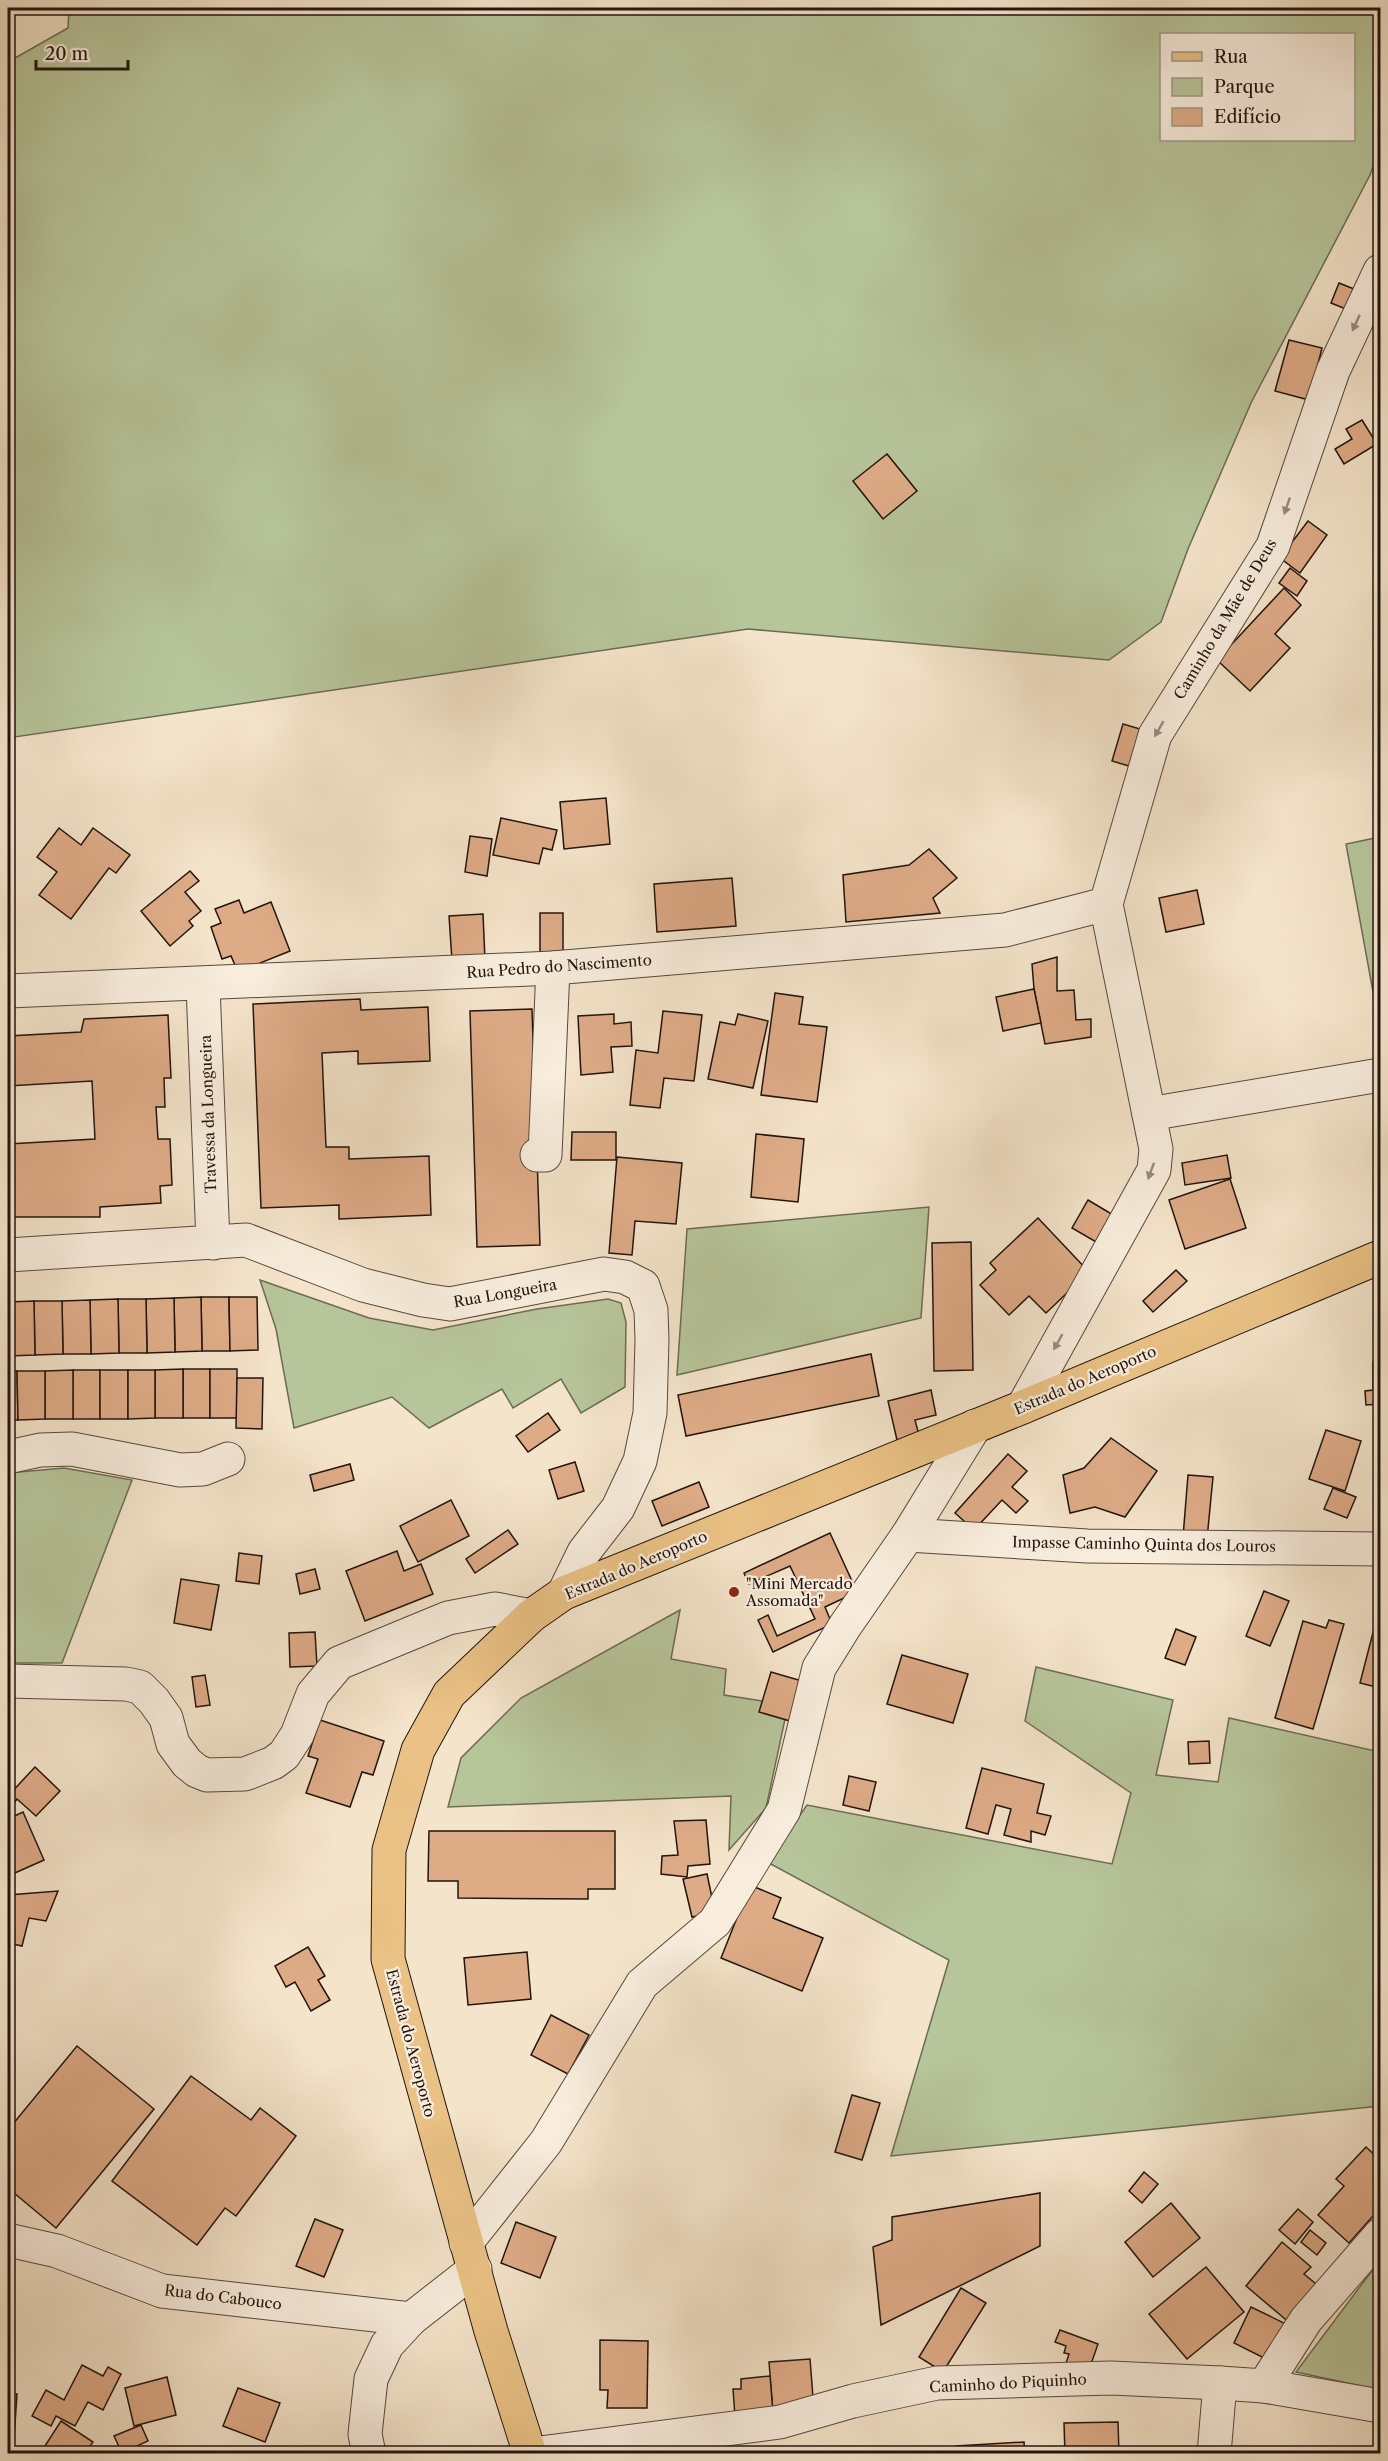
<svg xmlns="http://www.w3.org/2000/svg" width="1388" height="2461" viewBox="0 0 1388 2461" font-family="'Libre Caslon Text',serif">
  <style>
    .green { fill: #b7c59a; stroke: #6c6c54; stroke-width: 1.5; fill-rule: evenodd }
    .building { fill: #deab87; stroke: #21140f; stroke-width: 1.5 }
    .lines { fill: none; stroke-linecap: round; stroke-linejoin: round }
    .minor-casing { stroke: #56483e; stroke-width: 35 }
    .major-casing { stroke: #21140f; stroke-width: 35 }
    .minor { stroke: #f8eddd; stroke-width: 33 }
    .major { stroke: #eac285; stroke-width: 33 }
    .oneway { fill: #978b80 }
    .poi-dot { fill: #8f2418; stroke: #f8eddd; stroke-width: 2 }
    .labels { text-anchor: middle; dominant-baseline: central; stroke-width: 4.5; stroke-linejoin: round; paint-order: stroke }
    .street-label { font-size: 15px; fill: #21140f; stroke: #f8eddd }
    .poi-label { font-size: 15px; fill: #21140f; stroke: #f8eddd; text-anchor: start }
  </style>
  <rect width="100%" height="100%" fill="#f4e4ca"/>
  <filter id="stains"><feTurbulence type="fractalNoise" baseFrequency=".00333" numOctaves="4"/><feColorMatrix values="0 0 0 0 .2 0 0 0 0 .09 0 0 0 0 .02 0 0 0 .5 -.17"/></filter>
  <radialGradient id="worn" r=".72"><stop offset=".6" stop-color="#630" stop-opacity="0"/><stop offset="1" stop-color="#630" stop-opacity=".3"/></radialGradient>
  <g class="green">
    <path d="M 69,8 L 1380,8 L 1380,148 L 1370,175 L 1251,403 L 1188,549 L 1161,622 L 1109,660 L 748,629 L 8,738 L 8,62 L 68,28 ZM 1162,34 L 1354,34 L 1354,140 L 1162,140 Z"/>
    <path d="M 1380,837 L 1380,1030 L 1346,844 Z"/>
    <path d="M 929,1207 L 921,1318 L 677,1375 L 687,1229 Z"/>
    <path d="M 260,1280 L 369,1318 L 433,1330 L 537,1309 L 608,1299 L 621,1303 L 626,1322 L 625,1387 L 581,1413 L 561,1379 L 513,1408 L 502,1389 L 429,1428 L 392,1397 L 294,1428 L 276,1329 Z"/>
    <path d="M 64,1468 L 132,1480 L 62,1663 L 8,1663 L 8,1473 Z"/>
    <path d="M 680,1610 L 671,1659 L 726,1669 L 724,1695 L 788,1705 L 766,1808 L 729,1850 L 731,1796 L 448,1807 L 461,1758 L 521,1698 Z"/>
    <path d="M 1036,1667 L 1173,1700 L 1156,1775 L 1218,1782 L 1229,1718 L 1380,1752 L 1380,2106 L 891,2156 L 949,1960 L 767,1862 L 807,1805 L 1112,1864 L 1131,1793 L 1025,1721 Z"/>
    <path d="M 1380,2260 L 1380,2390 L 1296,2372 Z"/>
  </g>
  <g class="building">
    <path d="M 1339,283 L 1364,293 L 1356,313 L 1331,303 Z"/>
    <path d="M 1289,340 L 1322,348 L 1309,400 L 1275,391 Z"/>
    <path d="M 1362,420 L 1377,444 L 1344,464 L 1335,449 L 1352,439 L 1346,429 Z"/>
    <path d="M 887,454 L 917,491 L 883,519 L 853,481 Z"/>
    <path d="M 1308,521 L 1327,535 L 1300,573 L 1280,558 Z"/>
    <path d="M 1290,568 L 1307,581 L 1297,596 L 1279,583 Z"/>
    <path d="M 1284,588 L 1301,605 L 1275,634 L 1290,648 L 1250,691 L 1217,660 Z"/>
    <path d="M 1123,724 L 1140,729 L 1129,766 L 1112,761 Z"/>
    <path d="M 606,798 L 610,844 L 564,849 L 560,802 Z"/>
    <path d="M 501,818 L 557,830 L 552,850 L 543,848 L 539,864 L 493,855 Z"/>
    <path d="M 59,828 L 81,845 L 93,828 L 130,855 L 116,873 L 109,868 L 71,919 L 39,895 L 57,872 L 37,857 Z"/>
    <path d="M 470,836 L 492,839 L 487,876 L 465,872 Z"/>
    <path d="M 929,849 L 957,878 L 933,898 L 940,913 L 846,922 L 843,875 L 909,865 Z"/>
    <path d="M 190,871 L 199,881 L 185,892 L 201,911 L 189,921 L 193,926 L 170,946 L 141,911 Z"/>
    <path d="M 732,878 L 736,926 L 657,932 L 654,884 Z"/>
    <path d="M 1197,890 L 1204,924 L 1166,932 L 1159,898 Z"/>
    <path d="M 239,900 L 244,913 L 271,902 L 290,951 L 238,972 L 231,956 L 222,959 L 211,927 L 221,923 L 215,909 Z"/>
    <rect x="540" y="913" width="23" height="39"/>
    <path d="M 483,914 L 485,960 L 452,961 L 449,916 Z"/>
    <path d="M 1057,957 L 1057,991 L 1074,990 L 1076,1020 L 1091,1019 L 1091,1037 L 1045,1044 L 1034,989 L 1032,964 Z"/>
    <path d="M 1034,989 L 1041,1023 L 1003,1031 L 996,997 Z"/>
    <path d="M 775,993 L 803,997 L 799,1024 L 827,1027 L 817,1102 L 761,1095 Z"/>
    <path d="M 360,999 L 361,1010 L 428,1007 L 430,1061 L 358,1064 L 358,1051 L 322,1053 L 326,1147 L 349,1147 L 349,1159 L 429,1156 L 431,1215 L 339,1219 L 339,1205 L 261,1208 L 253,1004 Z"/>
    <path d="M 532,1009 L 540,1245 L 477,1247 L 470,1011 Z"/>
    <path d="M 663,1011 L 702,1015 L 694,1081 L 664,1078 L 660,1108 L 630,1105 L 636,1050 L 658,1053 Z"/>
    <path d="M 614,1014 L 614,1024 L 631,1022 L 632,1046 L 611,1047 L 613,1072 L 581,1075 L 578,1016 Z"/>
    <path d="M 738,1014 L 768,1021 L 753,1088 L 708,1079 L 720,1022 L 735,1025 Z"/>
    <path d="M 168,1015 L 171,1078 L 164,1078 L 165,1107 L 156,1107 L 158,1139 L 170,1139 L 172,1185 L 160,1186 L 161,1203 L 100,1207 L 100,1217 L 8,1217 L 8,1144 L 95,1139 L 92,1081 L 8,1086 L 8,1036 L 81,1032 L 84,1019 Z"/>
    <path d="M 572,1132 L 616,1132 L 616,1160 L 571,1160 Z"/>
    <path d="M 756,1134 L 804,1139 L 798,1202 L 751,1197 Z"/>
    <path d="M 1227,1155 L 1231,1178 L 1185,1185 L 1182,1163 Z"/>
    <path d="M 617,1157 L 682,1163 L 676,1224 L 635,1221 L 632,1255 L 609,1253 Z"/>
    <path d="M 1230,1179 L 1246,1228 L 1185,1249 L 1169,1200 Z"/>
    <path d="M 1088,1200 L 1120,1219 L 1103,1246 L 1072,1228 Z"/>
    <path d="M 1038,1218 L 1089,1272 L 1046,1313 L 1029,1296 L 1009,1315 L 980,1285 L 996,1270 L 990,1263 Z"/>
    <path d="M 971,1242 L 973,1370 L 934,1371 L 932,1243 Z"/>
    <path d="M 1176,1270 L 1187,1281 L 1153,1312 L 1143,1301 Z"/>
    <path d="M 201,1297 L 229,1297 L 230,1351 L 202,1351 Z"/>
    <path d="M 201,1297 L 202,1351 L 175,1352 L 174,1298 Z"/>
    <path d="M 229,1297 L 257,1297 L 258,1350 L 230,1351 Z"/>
    <path d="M 174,1298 L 175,1352 L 147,1353 L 146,1299 Z"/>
    <path d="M 118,1299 L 146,1299 L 147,1353 L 119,1353 Z"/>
    <path d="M 118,1299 L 119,1353 L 91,1354 L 90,1300 Z"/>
    <path d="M 90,1300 L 91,1354 L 63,1354 L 62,1301 Z"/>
    <path d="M 34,1301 L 62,1301 L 63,1354 L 35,1355 Z"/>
    <path d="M 34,1301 L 35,1355 L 8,1356 L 8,1302 Z"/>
    <path d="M 871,1354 L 879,1396 L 686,1436 L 678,1395 Z"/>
    <path d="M 1373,1362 L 1380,1362 L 1380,1404 L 1366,1405 L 1365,1391 L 1373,1390 Z"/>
    <rect x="183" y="1369" width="27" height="49"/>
    <path d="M 183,1369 L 183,1418 L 155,1418 L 155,1370 Z"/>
    <rect x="210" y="1369" width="27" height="49"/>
    <rect x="73" y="1370" width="27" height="49"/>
    <path d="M 73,1370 L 73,1419 L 45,1419 L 45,1371 Z"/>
    <rect x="100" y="1370" width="28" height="49"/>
    <path d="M 128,1370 L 155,1370 L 155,1418 L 128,1419 Z"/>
    <path d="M 8,1371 L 17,1371 L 18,1420 L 8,1420 Z"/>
    <path d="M 17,1371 L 45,1371 L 45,1419 L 18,1420 Z"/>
    <path d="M 237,1378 L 263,1378 L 262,1429 L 236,1428 Z"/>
    <path d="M 931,1390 L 936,1415 L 915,1420 L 919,1435 L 897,1440 L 888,1401 Z"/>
    <path d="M 548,1413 L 560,1430 L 528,1452 L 516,1436 Z"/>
    <path d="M 1326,1430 L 1361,1441 L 1345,1491 L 1309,1479 Z"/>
    <path d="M 1111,1438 L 1157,1471 L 1125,1517 L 1095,1507 L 1070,1513 L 1063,1475 L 1084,1468 Z"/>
    <path d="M 1008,1454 L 1027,1471 L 1012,1487 L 1028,1501 L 1016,1513 L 1002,1500 L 974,1530 L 955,1513 Z"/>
    <path d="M 575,1462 L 584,1491 L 558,1499 L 549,1470 Z"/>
    <path d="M 350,1464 L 354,1480 L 314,1491 L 310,1475 Z"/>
    <path d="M 1188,1475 L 1213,1477 L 1207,1539 L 1183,1537 Z"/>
    <path d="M 699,1482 L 709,1507 L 662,1526 L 652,1501 Z"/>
    <path d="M 1333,1488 L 1356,1497 L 1347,1518 L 1324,1509 Z"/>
    <path d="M 451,1500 L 469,1536 L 418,1562 L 400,1526 Z"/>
    <path d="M 508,1530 L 518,1544 L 475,1573 L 466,1559 Z"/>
    <path d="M 830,1533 L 857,1592 L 825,1607 L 832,1624 L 773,1652 L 758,1620 L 768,1615 L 777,1636 L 815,1619 L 790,1566 L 749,1584 L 744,1573 Z"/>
    <path d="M 397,1551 L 404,1571 L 421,1564 L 433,1594 L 365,1621 L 346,1571 Z"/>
    <path d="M 239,1553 L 262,1556 L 259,1584 L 236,1581 Z"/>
    <path d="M 315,1569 L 320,1589 L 300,1594 L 296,1574 Z"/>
    <path d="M 181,1579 L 219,1585 L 211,1630 L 174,1623 Z"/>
    <path d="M 1264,1591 L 1289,1601 L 1270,1646 L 1246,1636 Z"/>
    <path d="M 1377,1617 L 1380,1618 L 1380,1688 L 1360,1683 Z"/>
    <path d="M 1329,1620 L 1344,1624 L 1313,1729 L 1275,1718 L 1303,1621 L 1326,1628 Z"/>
    <path d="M 1176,1629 L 1196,1637 L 1185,1665 L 1165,1658 Z"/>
    <path d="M 315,1632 L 317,1666 L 290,1667 L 289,1633 Z"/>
    <path d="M 902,1655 L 968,1674 L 953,1723 L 887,1704 Z"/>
    <path d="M 771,1672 L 802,1681 L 790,1721 L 759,1712 Z"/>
    <path d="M 205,1675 L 210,1705 L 196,1707 L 192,1677 Z"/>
    <path d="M 320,1720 L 384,1741 L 373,1775 L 362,1772 L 350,1807 L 306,1793 L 318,1759 L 308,1756 Z"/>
    <path d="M 1209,1741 L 1210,1763 L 1189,1764 L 1188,1742 Z"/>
    <path d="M 35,1767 L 60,1791 L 36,1816 L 17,1799 L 11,1807 L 8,1804 L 8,1796 Z"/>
    <path d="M 982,1768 L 1044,1784 L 1037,1813 L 1051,1816 L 1045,1835 L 1031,1831 L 1031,1842 L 1004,1835 L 1011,1809 L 996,1805 L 988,1834 L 966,1828 Z"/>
    <path d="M 849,1776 L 876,1782 L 869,1811 L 843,1805 Z"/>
    <path d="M 23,1812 L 44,1860 L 8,1876 L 8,1819 Z"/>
    <path d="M 706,1820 L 710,1864 L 688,1866 L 687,1877 L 661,1874 L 662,1856 L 678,1855 L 674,1821 Z"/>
    <path d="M 429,1831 L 615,1831 L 615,1889 L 588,1889 L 588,1899 L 458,1898 L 458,1881 L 428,1881 Z"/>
    <path d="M 707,1874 L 715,1912 L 692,1917 L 683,1879 Z"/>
    <path d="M 750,1885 L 781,1898 L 773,1918 L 823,1938 L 802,1991 L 721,1958 Z"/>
    <path d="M 58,1891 L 46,1921 L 29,1918 L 22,1946 L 8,1943 L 8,1895 Z"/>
    <path d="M 308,1947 L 325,1976 L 318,1980 L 330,2000 L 311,2011 L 295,1982 L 286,1987 L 275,1966 Z"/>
    <path d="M 527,1952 L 531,1999 L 468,2005 L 464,1958 Z"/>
    <path d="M 551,2015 L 589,2035 L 568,2074 L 531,2055 Z"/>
    <path d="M 77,2046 L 154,2109 L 56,2228 L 8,2188 L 8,2130 Z"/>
    <path d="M 191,2076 L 251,2120 L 260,2108 L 296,2136 L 236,2216 L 225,2208 L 197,2245 L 112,2181 Z"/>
    <path d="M 852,2095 L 880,2103 L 862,2160 L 835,2152 Z"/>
    <path d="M 1366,2147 L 1380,2160 L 1380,2208 L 1349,2243 L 1318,2215 L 1344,2186 L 1336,2179 Z"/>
    <path d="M 1144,2172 L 1158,2184 L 1142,2203 L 1129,2191 Z"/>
    <path d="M 1040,2193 L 1040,2246 L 881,2325 L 873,2247 L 892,2240 L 892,2217 Z"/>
    <path d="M 1171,2203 L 1200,2238 L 1153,2277 L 1125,2242 Z"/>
    <path d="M 1298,2209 L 1313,2222 L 1295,2244 L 1279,2230 Z"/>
    <path d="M 315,2219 L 343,2230 L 324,2277 L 296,2266 Z"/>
    <path d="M 516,2222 L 556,2237 L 540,2278 L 501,2263 Z"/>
    <path d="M 1310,2230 L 1326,2243 L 1317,2255 L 1301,2242 Z"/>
    <path d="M 1282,2242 L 1311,2267 L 1304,2274 L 1321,2288 L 1291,2324 L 1246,2286 Z"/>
    <path d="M 1206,2267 L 1244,2312 L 1187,2359 L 1149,2314 Z"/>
    <path d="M 961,2288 L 986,2303 L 943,2372 L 919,2357 Z"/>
    <path d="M 1251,2307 L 1286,2324 L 1268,2360 L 1234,2343 Z"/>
    <path d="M 1060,2330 L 1098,2344 L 1090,2367 L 1065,2366 L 1069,2354 L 1064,2353 L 1066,2346 L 1055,2342 Z"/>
    <path d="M 600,2340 L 648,2341 L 647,2408 L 607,2408 L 608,2390 L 600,2390 Z"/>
    <path d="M 810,2359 L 814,2410 L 773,2413 L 769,2362 Z"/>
    <path d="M 82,2365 L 103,2376 L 108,2367 L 121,2374 L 103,2410 L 88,2402 L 75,2426 L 56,2416 L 51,2426 L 32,2416 L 46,2390 L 64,2400 Z"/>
    <path d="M 770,2376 L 773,2413 L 735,2416 L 733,2389 L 741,2389 L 741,2379 Z"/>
    <path d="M 167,2377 L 176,2415 L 134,2426 L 125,2388 Z"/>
    <path d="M 238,2388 L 280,2403 L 265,2442 L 223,2426 Z"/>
    <path d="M 8,2394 L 17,2394 L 13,2454 L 8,2454 Z"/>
    <path d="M 61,2421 L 93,2442 L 85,2454 L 50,2454 L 43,2449 Z"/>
    <path d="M 1118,2422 L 1119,2453 L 1065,2454 L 1064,2423 Z"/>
    <path d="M 141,2425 L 148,2441 L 122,2453 L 114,2436 Z"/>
    <path d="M 1024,2442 L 1025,2454 L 956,2454 L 956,2446 Z"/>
    <path d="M 422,2447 L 425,2454 L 409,2454 Z"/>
  </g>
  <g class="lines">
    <defs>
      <g id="minor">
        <path d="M 203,985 L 213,1243"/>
        <path d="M 8,991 L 553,968 L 1005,930 L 1106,904"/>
        <path d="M 1149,1114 L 1380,1075"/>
        <path d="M 537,1155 L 545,1155 L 553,968"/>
        <path d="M 8,1255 L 246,1240 L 363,1285 L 423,1300 L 450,1304 L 604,1274 L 625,1277 L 643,1286 L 651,1310 L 652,1340 L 650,1413 L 640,1461 L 618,1508 L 584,1552 L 564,1593"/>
        <path d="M 1023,1407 L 1154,1170 L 1156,1149 L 1106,904 L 1155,735 L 1273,546 L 1333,371 L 1380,271"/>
        <path d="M 8,1457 L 40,1450 L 72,1449 L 180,1470 L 203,1469 L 228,1459"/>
        <path d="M 908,1535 L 1087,1546 L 1380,1549"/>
        <path d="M 8,1681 L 126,1684 L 140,1687 L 154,1701 L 166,1718 L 173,1744 L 187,1763 L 197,1771 L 207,1775 L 245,1774 L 273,1763 L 284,1755 L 297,1735 L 313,1694 L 339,1663 L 448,1618 L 495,1609 L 531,1616"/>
        <path d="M 8,2240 L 57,2251 L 162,2291 L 411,2319"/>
        <path d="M 466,2243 L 546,2142 L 642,1984 L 715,1922 L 784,1810 L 819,1668 L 845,1626 L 908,1535 L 975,1426"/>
        <path d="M 1264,2386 L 1306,2320 L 1380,2235"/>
        <path d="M 369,2454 L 365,2434 L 371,2379 L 387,2345 L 411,2319 L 475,2269"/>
        <path d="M 532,2454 L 780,2422 L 853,2401 L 937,2383 L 1111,2378 L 1220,2383 L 1264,2386 L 1380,2406"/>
        <path d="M 1214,2454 L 1220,2383"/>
      </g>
      <path id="major" d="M 530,2454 L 491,2331 L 388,1959 L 389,1850 L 418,1750 L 449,1694 L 531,1616 L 564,1593 L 1023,1407 L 1380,1257"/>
    </defs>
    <use href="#minor" class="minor-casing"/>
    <use href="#major" class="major-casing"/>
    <use href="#minor" class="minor"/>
    <use href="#major" class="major"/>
  </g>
  <defs><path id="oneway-solid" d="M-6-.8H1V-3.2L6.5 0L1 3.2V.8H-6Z" transform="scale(1.5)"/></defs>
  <g class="oneway">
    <use href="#oneway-solid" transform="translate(1356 323) rotate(115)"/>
    <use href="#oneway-solid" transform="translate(1287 506) rotate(109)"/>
    <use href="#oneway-solid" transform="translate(1159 729) rotate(120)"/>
    <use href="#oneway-solid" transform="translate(1151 1171) rotate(110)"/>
    <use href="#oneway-solid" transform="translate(1058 1342) rotate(119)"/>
  </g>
  <circle class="poi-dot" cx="734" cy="1592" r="6"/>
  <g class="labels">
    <g class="street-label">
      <text transform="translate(1225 619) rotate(-59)">Caminho da Mãe de Deus</text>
      <text transform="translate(559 966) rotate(-4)">Rua Pedro do Nascimento</text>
      <text transform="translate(208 1114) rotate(-92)">Travessa da Longueira</text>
      <text transform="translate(505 1293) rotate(-10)">Rua Longueira</text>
      <text transform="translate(1085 1380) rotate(-23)">Estrada do Aeroporto</text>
      <text transform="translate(1144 1544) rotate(1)">Impasse Caminho Quinta dos Louros</text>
      <text transform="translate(636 1565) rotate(-23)">Estrada do Aeroporto</text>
      <text transform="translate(411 2043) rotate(75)">Estrada do Aeroporto</text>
      <text transform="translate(223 2297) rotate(7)">Rua do Cabouco</text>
      <text transform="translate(1008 2383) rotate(-3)">Caminho do Piquinho</text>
    </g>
    <g class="poi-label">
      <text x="746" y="1583">"Mini Mercado<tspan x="746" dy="17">Assomada"</tspan></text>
    </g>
  </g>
  <rect width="1388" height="2461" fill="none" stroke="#f4e4ca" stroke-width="30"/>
  <rect x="9" y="9" width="1370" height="2443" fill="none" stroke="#21140f" stroke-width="3"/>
  <rect x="15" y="15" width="1358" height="2431" fill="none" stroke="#21140f" stroke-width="1.5"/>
  <rect x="1160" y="33" width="195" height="108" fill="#f8eddd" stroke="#a2968b" stroke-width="1.5"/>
  <rect x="1172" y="52" width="30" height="9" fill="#eac285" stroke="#a2968b" stroke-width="1.5"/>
  <text x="1214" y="63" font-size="18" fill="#21140f">Rua</text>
  <rect x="1172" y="78" width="30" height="18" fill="#b7c59a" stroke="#a2968b" stroke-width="1.5"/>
  <text x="1214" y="93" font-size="18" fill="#21140f">Parque</text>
  <rect x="1172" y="108" width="30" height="18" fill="#deab87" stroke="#a2968b" stroke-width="1.5"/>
  <text x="1214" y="123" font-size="18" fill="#21140f">Edifício</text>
  <path d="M36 60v9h92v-9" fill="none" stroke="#21140f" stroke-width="3"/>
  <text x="45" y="60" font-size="18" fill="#21140f" stroke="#f8eddd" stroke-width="4.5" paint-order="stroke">20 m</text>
  <rect width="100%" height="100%" filter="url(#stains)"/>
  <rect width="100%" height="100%" fill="url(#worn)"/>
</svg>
